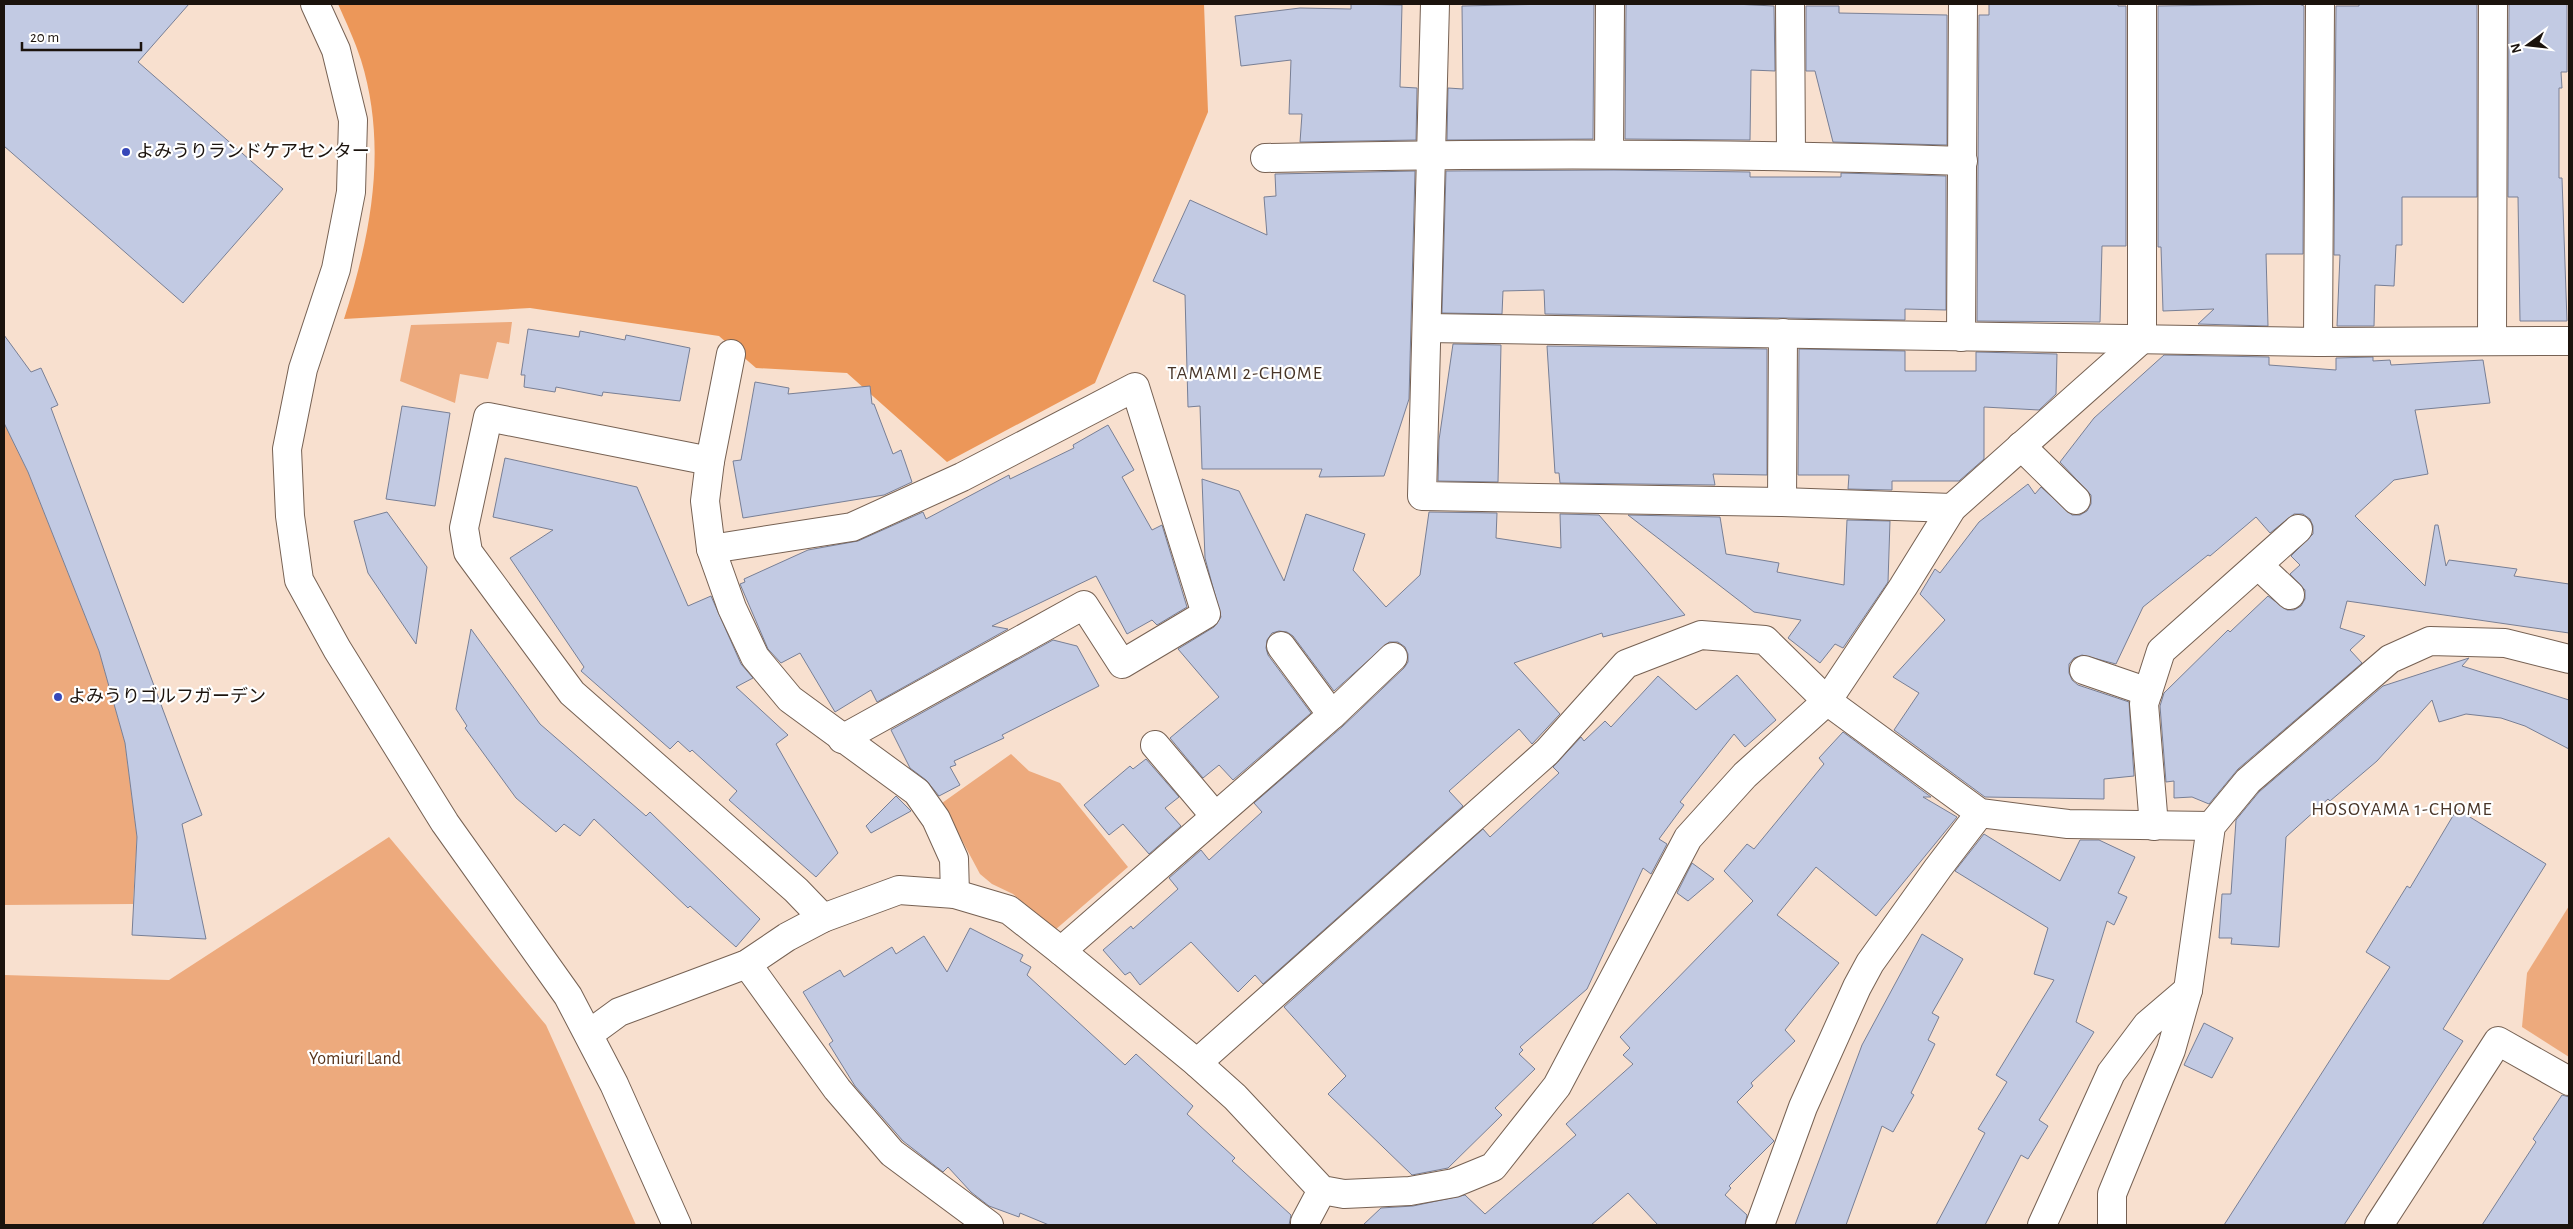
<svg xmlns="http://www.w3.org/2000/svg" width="2573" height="1229" viewBox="0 0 2573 1229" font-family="'Alegreya Sans','Noto Sans JP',sans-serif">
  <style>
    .green { fill: #edaa7d }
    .forest { fill: #ec9759 }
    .building { fill: #c2cae3; stroke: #787f95 }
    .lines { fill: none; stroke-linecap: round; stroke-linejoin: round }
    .minor-casing { stroke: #766153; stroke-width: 30 }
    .minor { stroke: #fff; stroke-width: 28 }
    .poi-dot { fill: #3647b9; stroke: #fff; stroke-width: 2 }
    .labels { text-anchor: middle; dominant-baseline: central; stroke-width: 4.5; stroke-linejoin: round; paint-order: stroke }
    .poi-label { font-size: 18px; fill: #1b130d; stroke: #fff; text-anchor: start }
    .park-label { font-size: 18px; fill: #58341b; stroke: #fff }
    .neighbourhood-label { font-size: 19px; letter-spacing: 1px; fill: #483528; stroke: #fff }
  </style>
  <rect width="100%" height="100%" fill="#f8e0cf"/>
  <g class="green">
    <path d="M 512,322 L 509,344 L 497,342 L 488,379 L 460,374 L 455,403 L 400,381 L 411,325 Z"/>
    <path d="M 4,423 L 28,472 L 99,651 L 125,743 L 137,837 L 133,904 L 4,905 Z"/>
    <path d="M 1011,754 L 1029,771 L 1060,783 L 1128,867 L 1055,930 L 1013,894 L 992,884 L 980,874 L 942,803 Z"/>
    <path d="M 389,837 L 546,1025 L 636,1225 L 4,1225 L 4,975 L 169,980 Z"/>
    <path d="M 2569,906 L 2569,1057 L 2522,1027 L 2527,973 Z"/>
  </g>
  <path class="forest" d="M 338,4 L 1204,4 L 1208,112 L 1095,383 L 947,462 L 847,373 L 756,368 L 719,336 L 530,308 L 344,319 C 371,235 388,147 361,60 C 355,41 346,22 338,4 Z"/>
  <g class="building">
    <path d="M 4,4 L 189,4 L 138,62 L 283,189 L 183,303 L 4,146 Z"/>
    <path d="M 1351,4 L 1402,5 L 1400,87 L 1417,88 L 1416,140 L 1300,142 L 1302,114 L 1289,114 L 1291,60 L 1241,66 L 1235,16 L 1300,8 L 1351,9 Z"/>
    <path d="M 1552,4 L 1594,4 L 1593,139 L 1447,140 L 1448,88 L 1463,89 L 1462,6 Z"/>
    <path d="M 1626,4 L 1734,4 L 1774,6 L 1775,71 L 1751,70 L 1750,140 L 1625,139 Z"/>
    <path d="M 1989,4 L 2118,4 L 2118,6 L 2126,6 L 2126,246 L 2102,246 L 2100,322 L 1977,321 L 1979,15 L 1989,15 Z"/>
    <path d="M 2299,4 L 2304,6 L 2303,254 L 2266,254 L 2268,326 L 2198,324 L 2214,309 L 2163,311 L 2161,247 L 2158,247 L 2158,6 Z"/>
    <path d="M 2359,4 L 2477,4 L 2477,197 L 2402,197 L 2402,245 L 2396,245 L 2394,286 L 2375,285 L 2374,326 L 2337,326 L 2340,255 L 2334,255 L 2336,6 L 2359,6 Z"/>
    <path d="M 2509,4 L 2567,4 L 2567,72 L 2561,72 L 2562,88 L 2559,88 L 2559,178 L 2562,178 L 2567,321 L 2520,321 L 2518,197 L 2508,197 Z"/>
    <path d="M 1806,6 L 1839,6 L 1839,13 L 1947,15 L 1947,145 L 1833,142 L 1815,71 L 1806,71 Z"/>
    <path d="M 1614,170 L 1750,172 L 1750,177 L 1841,177 L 1841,173 L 1946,176 L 1946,310 L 1905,309 L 1905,320 L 1545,314 L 1544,290 L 1503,291 L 1502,314 L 1442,313 L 1446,171 Z"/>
    <path d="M 1415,171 L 1409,399 L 1384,476 L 1319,477 L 1322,469 L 1202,469 L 1200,406 L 1188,407 L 1185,295 L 1153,281 L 1190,200 L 1267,235 L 1264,197 L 1276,196 L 1275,174 Z"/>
    <path d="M 528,329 L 579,337 L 580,331 L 625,340 L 626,335 L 690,348 L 680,401 L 603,392 L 602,396 L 556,387 L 555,392 L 524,387 L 525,375 L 521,375 Z"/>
    <path d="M 4,335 L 31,372 L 41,368 L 58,405 L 51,408 L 202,815 L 182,824 L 206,939 L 132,935 L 137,837 L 125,743 L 99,651 L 28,472 L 4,423 Z"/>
    <path d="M 1453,344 L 1501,345 L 1498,482 L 1438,481 L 1439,440 Z"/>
    <path d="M 1547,346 L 1767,349 L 1767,475 L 1713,474 L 1715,485 L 1560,483 L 1559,473 L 1555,473 Z"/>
    <path d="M 1799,349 L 1905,351 L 1905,371 L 1976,371 L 1976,352 L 2057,354 L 2056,394 L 2039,410 L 1984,407 L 1984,459 L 1959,481 L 1892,481 L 1892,490 L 1848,489 L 1849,475 L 1798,475 Z"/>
    <path d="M 2164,355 L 2269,357 L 2269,365 L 2336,370 L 2336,358 L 2373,357 L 2373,361 L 2390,360 L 2391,365 L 2483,360 L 2490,403 L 2415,410 L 2428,474 L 2394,480 L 2355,516 L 2425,586 L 2435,525 L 2438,525 L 2446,566 L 2449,560 L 2517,569 L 2514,576 L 2569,584 L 2569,633 L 2347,601 L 2340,628 L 2365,636 L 2350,650 L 2362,663 L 2238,769 L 2209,804 L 2192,797 L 2174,798 L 2174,781 L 2166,782 L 2160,706 L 2164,693 L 2228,630 L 2230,632 L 2268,596 L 2287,610 L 2294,610 L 2301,606 L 2305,599 L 2305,590 L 2290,574 L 2300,565 L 2291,556 L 2313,534 L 2313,526 L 2310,519 L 2303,514 L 2294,514 L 2270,533 L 2256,517 L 2210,556 L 2208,555 L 2143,607 L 2116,664 L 2082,655 L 2074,658 L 2069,664 L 2069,673 L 2072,680 L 2078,685 L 2129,702 L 2134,776 L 2104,779 L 2104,799 L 1985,797 L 1894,730 L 1919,693 L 1893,677 L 1945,620 L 1920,594 L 1935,569 L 1940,573 L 1979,522 L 2028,484 L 2035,494 L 2041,487 L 2072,515 L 2080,515 L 2087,511 L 2091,504 L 2091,495 L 2060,462 L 2094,418 Z"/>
    <path d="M 755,382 L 789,388 L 788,394 L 870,386 L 872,404 L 874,404 L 893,454 L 901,450 L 912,482 L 884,495 L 743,518 L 733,461 L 741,460 Z"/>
    <path d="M 402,406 L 450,413 L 435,506 L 386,499 Z"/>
    <path d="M 1108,425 L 1134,470 L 1122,477 L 1152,530 L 1162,525 L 1187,607 L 1157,625 L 1152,620 L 1127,634 L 1096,576 L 992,626 L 1008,629 L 877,702 L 871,690 L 835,712 L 800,653 L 781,663 L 768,649 L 740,584 L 745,582 L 744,579 L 808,550 L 858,541 L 923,512 L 926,519 L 1009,475 L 1010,479 L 1074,448 L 1073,445 Z"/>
    <path d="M 505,458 L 637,487 L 688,606 L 711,596 L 741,664 L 753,678 L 736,687 L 788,735 L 776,744 L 838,853 L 816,877 L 729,800 L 737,791 L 692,750 L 690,752 L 678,741 L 670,749 L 581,671 L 584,667 L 510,558 L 553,530 L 493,517 Z"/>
    <path d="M 1202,479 L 1239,491 L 1284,581 L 1306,514 L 1365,534 L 1353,570 L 1386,607 L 1420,575 L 1429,512 L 1497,513 L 1496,538 L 1561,548 L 1560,514 L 1599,515 L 1685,615 L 1603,637 L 1602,633 L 1514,663 L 1560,714 L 1532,744 L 1519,729 L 1449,791 L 1463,806 L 1263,984 L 1255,975 L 1238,992 L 1191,942 L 1140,985 L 1130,972 L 1125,975 L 1103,950 L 1131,926 L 1133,929 L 1178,889 L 1169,878 L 1201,850 L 1209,860 L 1262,812 L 1254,803 L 1342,727 L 1404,668 L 1408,662 L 1408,654 L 1405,647 L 1398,642 L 1389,642 L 1334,691 L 1293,636 L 1287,632 L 1279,631 L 1272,633 L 1267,640 L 1266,648 L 1268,655 L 1311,713 L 1233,780 L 1219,765 L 1203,778 L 1170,738 L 1219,697 L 1178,649 L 1214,627 L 1221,617 L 1205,558 Z"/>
    <path d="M 387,512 L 427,567 L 416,644 L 368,573 L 354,521 Z"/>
    <path d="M 1628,515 L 1720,517 L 1726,554 L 1779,563 L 1777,572 L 1844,585 L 1847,520 L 1890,521 L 1888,582 L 1843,648 L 1835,644 L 1820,663 L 1788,638 L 1801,620 L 1754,612 Z"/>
    <path d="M 471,629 L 540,724 L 646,816 L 650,812 L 760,919 L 736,947 L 690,906 L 688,908 L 594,819 L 580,836 L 564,824 L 556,832 L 516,798 L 465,728 L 467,726 L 456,709 Z"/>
    <path d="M 1053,640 L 1077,646 L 1099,686 L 1002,735 L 1004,738 L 954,761 L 956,765 L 950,767 L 960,785 L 939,796 L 926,780 L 910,768 L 891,730 Z"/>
    <path d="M 2469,658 L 2462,666 L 2569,700 L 2569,749 L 2525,726 L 2501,718 L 2466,714 L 2439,722 L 2432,700 L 2377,761 L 2330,801 L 2328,799 L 2286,837 L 2279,947 L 2231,944 L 2232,938 L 2219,938 L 2222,894 L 2231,894 L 2236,820 L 2259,792 L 2383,686 Z"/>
    <path d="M 1737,675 L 1776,720 L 1745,747 L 1734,734 L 1680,802 L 1684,805 L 1659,839 L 1667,844 L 1651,874 L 1643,868 L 1587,989 L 1520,1047 L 1523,1050 L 1519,1054 L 1535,1069 L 1495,1108 L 1502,1115 L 1448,1168 L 1412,1175 L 1328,1094 L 1346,1076 L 1284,1007 L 1483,829 L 1490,837 L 1559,773 L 1553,767 L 1581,737 L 1584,741 L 1605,721 L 1611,727 L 1658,676 L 1696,710 Z"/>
    <path d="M 1843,732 L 1931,797 L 1923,797 L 1957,817 L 1876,916 L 1816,867 L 1777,915 L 1839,963 L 1785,1030 L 1795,1041 L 1751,1083 L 1753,1086 L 1737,1102 L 1774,1141 L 1729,1186 L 1731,1188 L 1725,1195 L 1747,1215 L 1745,1225 L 1658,1225 L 1628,1193 L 1591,1225 L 1363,1225 L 1381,1208 L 1413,1206 L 1465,1195 L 1485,1214 L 1576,1135 L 1566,1124 L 1633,1064 L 1623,1055 L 1630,1048 L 1620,1037 L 1753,901 L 1724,871 L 1747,844 L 1754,849 L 1824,764 L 1819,758 Z"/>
    <path d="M 1146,759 L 1179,797 L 1165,808 L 1181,826 L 1149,854 L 1123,824 L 1109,835 L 1084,805 L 1130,766 L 1133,769 Z"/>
    <path d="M 896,796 L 911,811 L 871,833 L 866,826 Z"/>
    <path d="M 2457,809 L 2546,864 L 2443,1029 L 2463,1041 L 2344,1225 L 2224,1225 L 2390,967 L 2366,952 L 2407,886 L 2410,888 Z"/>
    <path d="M 1984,834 L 2060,881 L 2080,840 L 2099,840 L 2135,857 L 2118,893 L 2127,897 L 2114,925 L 2107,921 L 2076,1022 L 2094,1032 L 2039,1120 L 2048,1126 L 2028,1159 L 2021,1155 L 1985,1225 L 1936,1225 L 1985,1133 L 1978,1129 L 2007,1082 L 1996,1075 L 2054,980 L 2034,974 L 2048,928 L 1955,871 Z"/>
    <path d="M 1692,863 L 1714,879 L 1688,901 L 1677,893 Z"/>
    <path d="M 970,928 L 1023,955 L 1020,961 L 1031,967 L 1027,975 L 1125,1065 L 1136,1054 L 1193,1106 L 1187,1114 L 1235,1158 L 1232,1161 L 1291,1215 L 1289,1225 L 1049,1225 L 1020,1213 L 1019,1217 L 989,1206 L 971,1192 L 948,1167 L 943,1172 L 903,1141 L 855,1086 L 829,1044 L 833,1041 L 803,992 L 840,970 L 844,977 L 892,947 L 896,954 L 924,936 L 947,972 Z"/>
    <path d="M 1922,934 L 1963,959 L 1932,1013 L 1939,1017 L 1928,1040 L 1935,1044 L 1911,1093 L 1914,1095 L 1893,1132 L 1882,1126 L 1846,1225 L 1795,1225 L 1862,1045 Z"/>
    <path d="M 2204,1023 L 2233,1038 L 2212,1078 L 2184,1065 Z"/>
    <path d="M 2562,1095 L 2569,1097 L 2569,1225 L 2482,1225 L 2536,1142 L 2533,1139 Z"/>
  </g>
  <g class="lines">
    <defs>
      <g id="minor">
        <path d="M 315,4 L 336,50 L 353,120 L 351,192 L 336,269 L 303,369 L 287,449 L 290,516 L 299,580 L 337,649 L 445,823 L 568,996 L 614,1084 L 677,1225"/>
        <path d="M 1435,4 L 1422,496 L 1782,502 L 1952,508"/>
        <path d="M 1790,4 L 1791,155"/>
        <path d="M 1609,154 L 1610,4"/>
        <path d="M 1265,158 C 1497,153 1730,153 1963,161"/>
        <path d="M 1427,328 L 2318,342 L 2569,341"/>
        <path d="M 1961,337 L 1963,4"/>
        <path d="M 2492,340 L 2493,4"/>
        <path d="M 2318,342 L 2320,4"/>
        <path d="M 731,354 L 710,461 L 705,501 L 711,549 L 732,608 L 755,657 L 790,699 L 917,792 L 936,819 L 954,859 L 955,894"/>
        <path d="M 2021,446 L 2076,500"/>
        <path d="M 710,461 L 488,417 L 464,528 L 468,552 L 572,693 L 796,890 L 823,918"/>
        <path d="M 1782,502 L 1783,333"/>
        <path d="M 711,549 L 852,527 L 962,477 L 1135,387 L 1206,614 L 1122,664 L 1084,605 L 842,739"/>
        <path d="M 2258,565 L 2290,595"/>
        <path d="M 1281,646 L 1332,715"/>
        <path d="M 2084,670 L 2148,692"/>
        <path d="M 1155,745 L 1215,816"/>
        <path d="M 2154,826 L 2144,704 L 2161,651 L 2298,529"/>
        <path d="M 1061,951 L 1332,715 L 1393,657"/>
        <path d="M 747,964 L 837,1089 L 892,1153 L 989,1225"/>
        <path d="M 589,1034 L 619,1012 L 747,964 L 787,937 L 823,918 L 899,890 L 955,894 L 1009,910 L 1061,951 L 1197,1063 L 1235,1097 L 1322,1190 L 1344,1194 L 1410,1191 L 1454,1183 L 1493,1167 L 1557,1086 L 1688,838 L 1745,775 L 1827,701 L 1903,587 L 1952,508 L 2142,339 L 2142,4"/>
        <path d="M 1197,1063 L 1547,752 L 1626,664 L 1701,635 L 1765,640 L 1827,701 L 1980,813 L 2068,824 L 2211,826"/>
        <path d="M 1305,1225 L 1305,1222 L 1322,1190"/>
        <path d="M 1760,1225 L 1803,1107 L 1857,987 L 1870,963 L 1938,868 L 1980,813"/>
        <path d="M 2042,1225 L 2111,1073 L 2147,1025 L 2188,990"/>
        <path d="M 2112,1225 L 2112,1194 L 2171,1050 L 2188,990 L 2211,826 L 2248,781 L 2390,659 L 2430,641 L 2505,643 L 2569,659"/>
        <path d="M 2379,1225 L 2498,1041 L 2569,1081"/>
      </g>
    </defs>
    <use href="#minor" class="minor-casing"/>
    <use href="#minor" class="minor"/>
  </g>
  <g class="poi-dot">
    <circle cx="126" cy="152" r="5"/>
    <circle cx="58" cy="697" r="5"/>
  </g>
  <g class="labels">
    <g class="poi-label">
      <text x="136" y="152">よみうりランドケアセンター</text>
      <text x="68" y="697">よみうりゴルフガーデン</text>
    </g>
    <g class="park-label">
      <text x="355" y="1059">Yomiuri Land</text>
    </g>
    <g class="neighbourhood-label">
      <text x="1245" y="373">TAMAMI 2-CHOME</text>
      <text x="2402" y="809">HOSOYAMA 1-CHOME</text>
    </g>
  </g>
  <rect width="2573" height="1229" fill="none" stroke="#1b130d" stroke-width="10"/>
  <g transform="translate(2528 45) rotate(255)" stroke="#ffffff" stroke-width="4" paint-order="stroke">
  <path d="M0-4L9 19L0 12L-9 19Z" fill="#1b130d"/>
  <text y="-8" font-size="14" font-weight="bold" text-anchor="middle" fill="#1b130d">N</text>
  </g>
  <path d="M22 42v8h119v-8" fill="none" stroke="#1b130d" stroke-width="2.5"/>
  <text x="30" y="42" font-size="15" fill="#1b130d" stroke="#ffffff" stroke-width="4" paint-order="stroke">20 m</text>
</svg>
